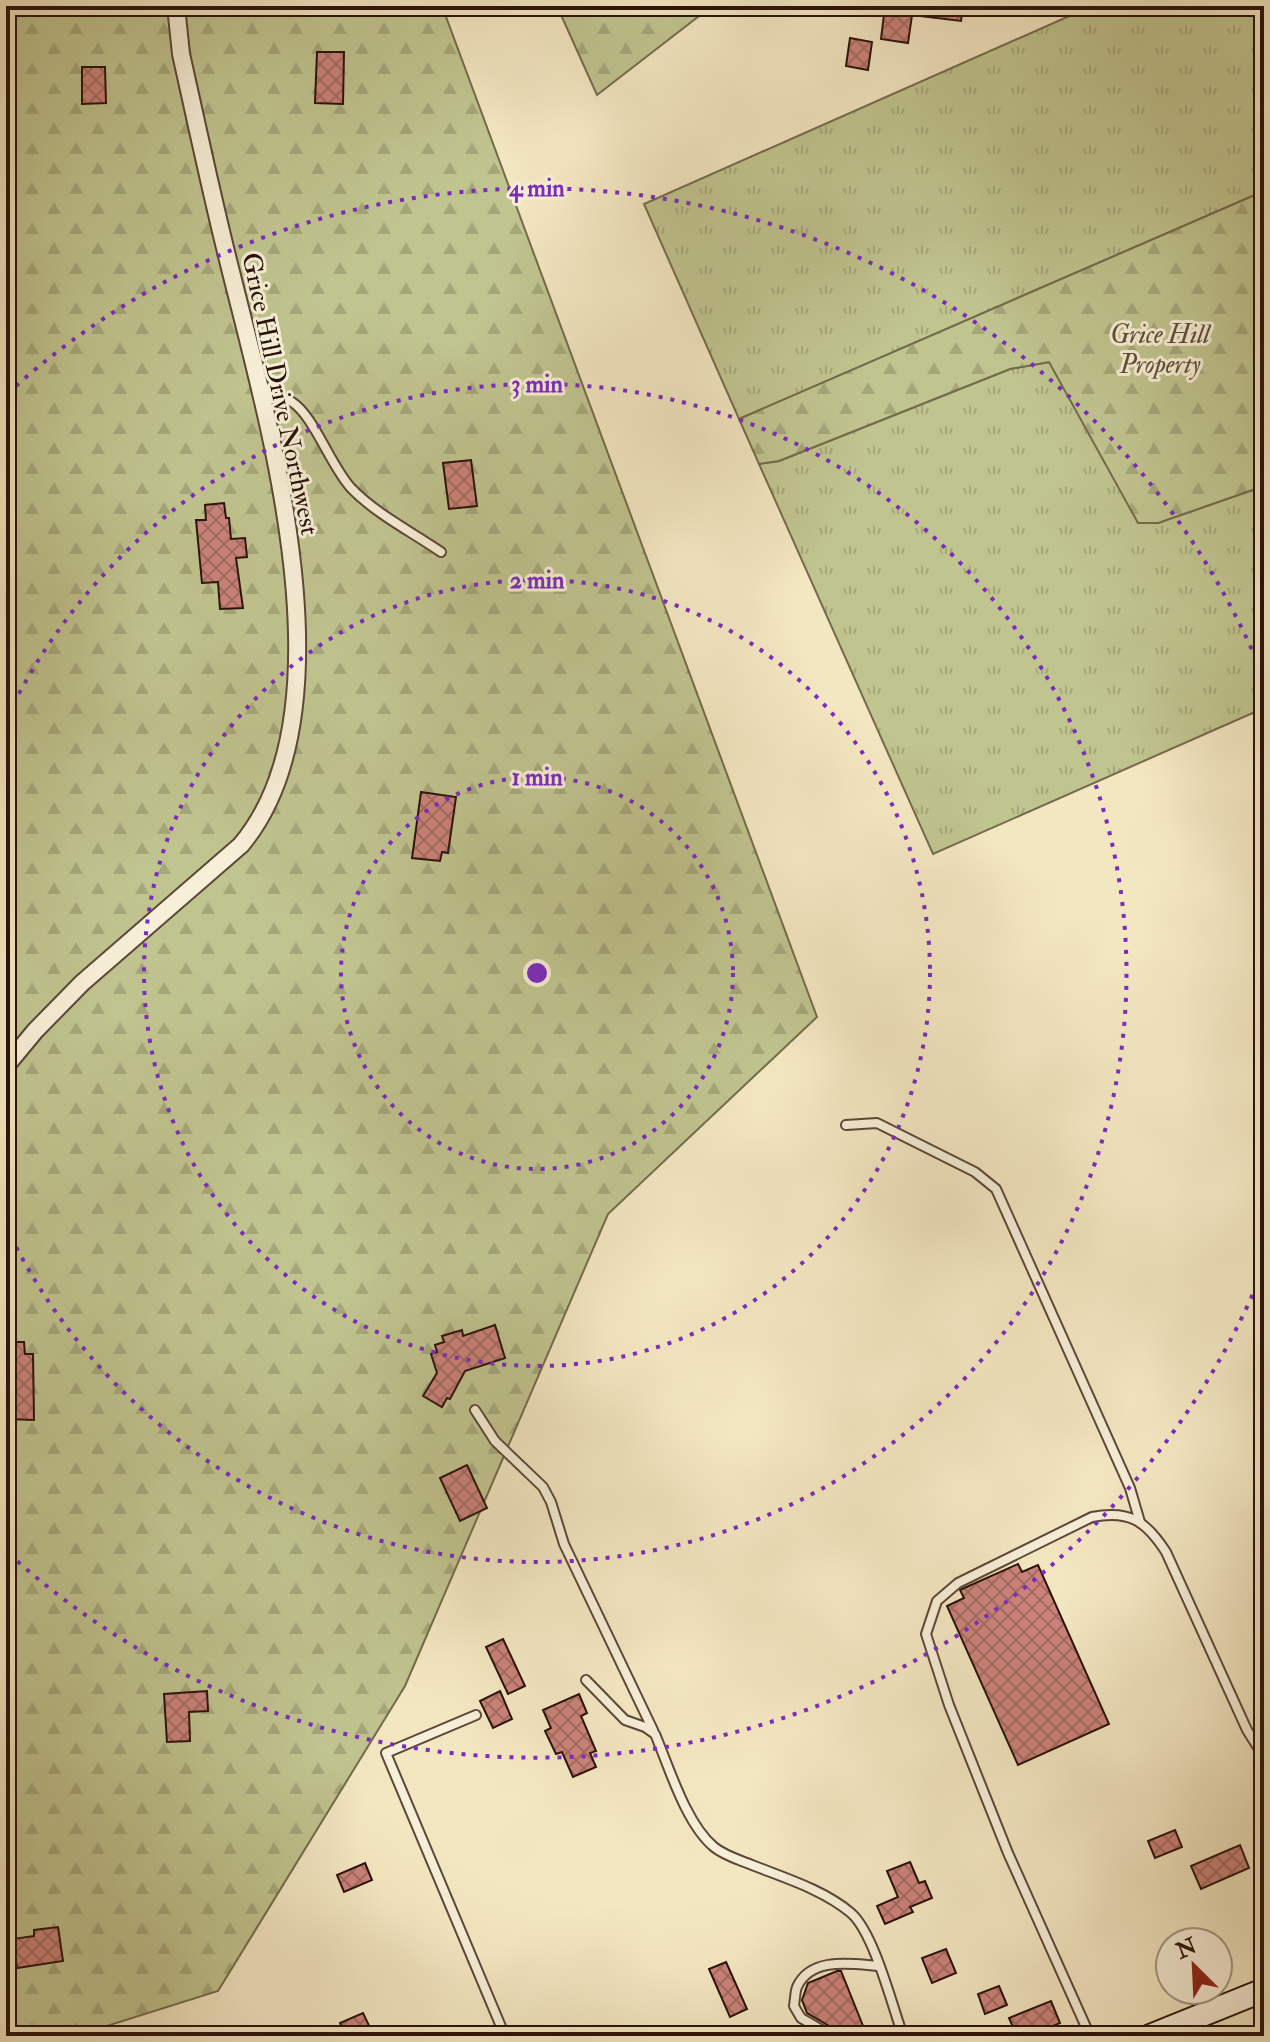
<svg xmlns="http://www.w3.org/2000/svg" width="1270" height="2042" viewBox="0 0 1270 2042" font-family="'IM FELL Double Pica',serif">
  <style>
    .grass { fill: url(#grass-tufts); stroke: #746b4c; stroke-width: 2 }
    .forest { fill: url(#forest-firs); stroke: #746b4c; stroke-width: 2 }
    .building { fill: url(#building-cross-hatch); stroke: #29120a; stroke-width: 2 }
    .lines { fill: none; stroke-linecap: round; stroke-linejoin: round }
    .lane-casing { stroke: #5c4738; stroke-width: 12 }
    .street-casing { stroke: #5c4738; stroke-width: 20 }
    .secondary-casing { stroke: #29120a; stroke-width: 26 }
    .lane { stroke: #f7efd7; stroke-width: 8 }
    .street { stroke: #f7efd7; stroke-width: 16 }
    .secondary { stroke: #f7efd7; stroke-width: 22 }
    .ring { fill: none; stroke: #7b2cbf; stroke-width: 4; stroke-dasharray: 4 8 }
    .labels { text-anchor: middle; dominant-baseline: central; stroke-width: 6; stroke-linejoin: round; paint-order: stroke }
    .park-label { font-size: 26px; font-style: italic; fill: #5e5039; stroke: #f7efd7 }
    .street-label { font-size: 26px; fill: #29120a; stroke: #f7efd7 }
    .centre { fill: #7b2cbf; stroke: #f7efd7; stroke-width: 4 }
    .ring-label { font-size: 24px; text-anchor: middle; font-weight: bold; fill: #7b2cbf; stroke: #f7efd7; stroke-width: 6; stroke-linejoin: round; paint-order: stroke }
  </style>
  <defs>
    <pattern id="grass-tufts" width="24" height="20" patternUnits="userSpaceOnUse" patternTransform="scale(2)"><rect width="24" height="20" fill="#c0c48f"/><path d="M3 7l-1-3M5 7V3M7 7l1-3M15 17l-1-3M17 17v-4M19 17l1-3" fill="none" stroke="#a5a77a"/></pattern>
    <pattern id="forest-firs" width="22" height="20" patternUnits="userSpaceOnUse" patternTransform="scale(2)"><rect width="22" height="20" fill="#c0c48f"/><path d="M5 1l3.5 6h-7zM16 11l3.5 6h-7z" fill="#a5a77a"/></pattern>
    <pattern id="building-cross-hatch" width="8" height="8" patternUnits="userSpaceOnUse" patternTransform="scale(2)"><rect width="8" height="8" fill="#cb837a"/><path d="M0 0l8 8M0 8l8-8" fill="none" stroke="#a56a62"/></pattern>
  </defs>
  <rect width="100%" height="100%" fill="#f3e7c2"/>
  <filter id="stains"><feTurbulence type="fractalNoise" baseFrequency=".0025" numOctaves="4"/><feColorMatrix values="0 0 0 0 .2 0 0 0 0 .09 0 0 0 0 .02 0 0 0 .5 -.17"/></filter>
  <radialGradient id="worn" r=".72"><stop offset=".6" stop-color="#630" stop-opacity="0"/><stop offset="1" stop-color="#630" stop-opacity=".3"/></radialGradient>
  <g class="grass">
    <path d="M 1092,6 L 1264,6 L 1264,191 L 739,419 L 644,204 Z"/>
    <path d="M 1050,362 L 1139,523 L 1158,523 L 1264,486 L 1264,708 L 933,854 L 759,464 L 779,461 L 1010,369 Z"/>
  </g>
  <g class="forest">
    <path d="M 6,6 L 442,6 L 817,1017 L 608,1214 L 405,1686 L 218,1991 L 75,2036 L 6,2036 Z"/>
    <path d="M 557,6 L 712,6 L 597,95 Z"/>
    <path d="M 1264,191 L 1264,486 L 1158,523 L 1138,523 L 1049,362 L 1010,369 L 779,461 L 759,464 L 739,419 Z"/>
  </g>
  <g class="building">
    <path d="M 885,6 L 963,6 L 961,21 L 912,15 L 908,43 L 881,39 Z"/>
    <path d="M 850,38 L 872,42 L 868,70 L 846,66 Z"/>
    <path d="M 317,52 L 344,52 L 343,104 L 315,103 Z"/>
    <path d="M 82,67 L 105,67 L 106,103 L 82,104 Z"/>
    <path d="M 471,460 L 477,506 L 449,509 L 443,463 Z"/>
    <path d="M 224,503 L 226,518 L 229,518 L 231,539 L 245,538 L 247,557 L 236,558 L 243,608 L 220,609 L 218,582 L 202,583 L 196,520 L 206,520 L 205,505 Z"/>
    <path d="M 421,792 L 456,797 L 448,853 L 442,852 L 440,861 L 412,858 Z"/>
    <path d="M 495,1325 L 505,1358 L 465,1371 L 450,1399 L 447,1398 L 442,1407 L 423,1396 L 437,1373 L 431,1354 L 437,1352 L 435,1345 L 444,1342 L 442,1336 L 462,1330 L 463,1336 Z"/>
    <path d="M 11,1342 L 24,1342 L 25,1354 L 33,1354 L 34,1420 L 6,1419 L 6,1349 L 11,1349 Z"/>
    <path d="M 467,1465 L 487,1508 L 460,1521 L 440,1478 Z"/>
    <path d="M 1018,1564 L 1022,1572 L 1038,1565 L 1109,1724 L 1018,1765 L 947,1606 L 964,1598 L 960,1590 L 962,1589 Z"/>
    <path d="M 503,1639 L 525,1686 L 508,1694 L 486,1647 Z"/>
    <path d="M 207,1691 L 208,1711 L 189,1712 L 190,1741 L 167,1742 L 164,1694 Z"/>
    <path d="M 500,1691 L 512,1719 L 493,1728 L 480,1701 Z"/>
    <path d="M 579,1694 L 587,1713 L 581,1716 L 596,1751 L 590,1753 L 596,1767 L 573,1777 L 562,1752 L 556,1754 L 545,1731 L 551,1728 L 543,1710 Z"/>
    <path d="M 1175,1830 L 1182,1847 L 1155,1858 L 1148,1841 Z"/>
    <path d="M 1240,1845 L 1249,1868 L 1201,1889 L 1191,1866 Z"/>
    <path d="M 910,1862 L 919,1883 L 925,1881 L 932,1898 L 910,1907 L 913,1912 L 885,1924 L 877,1906 L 898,1897 L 887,1871 Z"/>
    <path d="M 365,1863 L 372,1880 L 344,1892 L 337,1875 Z"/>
    <path d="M 58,1927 L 63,1961 L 17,1968 L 13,1939 L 34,1936 L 34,1930 Z"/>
    <path d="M 946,1949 L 956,1973 L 932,1983 L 922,1958 Z"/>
    <path d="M 726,1962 L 747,2009 L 730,2017 L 709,1969 Z"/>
    <path d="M 837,1971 L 841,1971 L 863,2026 L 839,2036 L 836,2030 L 807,2013 L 802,2000 L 808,1983 Z"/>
    <path d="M 999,1986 L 1007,2005 L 985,2014 L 978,1994 Z"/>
    <path d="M 1051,2001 L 1060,2023 L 1030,2036 L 1017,2036 L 1009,2018 Z"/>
    <path d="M 363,2013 L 372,2032 L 364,2036 L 346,2036 L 340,2023 Z"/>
  </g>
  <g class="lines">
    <defs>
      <g id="lane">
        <path d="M 263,400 C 272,397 283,396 292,402 C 314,416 330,465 351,488 C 376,514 412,532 441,552"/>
        <path d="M 846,1125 L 877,1123 L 975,1172 L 996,1189 L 1130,1488 L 1140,1522"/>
        <path d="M 475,1410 L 495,1441 L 543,1487 L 551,1502 L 564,1544 L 653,1730"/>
        <path d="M 586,1680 L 625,1720 L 645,1727 L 655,1734 C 669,1767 686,1824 714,1847 C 725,1856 740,1860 752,1865 C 785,1878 824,1890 851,1913 C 874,1933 892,2005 903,2036"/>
        <path d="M 476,1715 L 386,1753 L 505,2036"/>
        <path d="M 832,2036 L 801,2018 L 794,2006 C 795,2000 795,1992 797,1987 C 811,1956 853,1964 879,1966"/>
        <path d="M 1090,2036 L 1008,1853 L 949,1705 L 926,1634 L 937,1601 L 958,1583 L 1092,1517 C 1130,1510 1146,1521 1166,1552 L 1247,1730 L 1264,1757"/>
      </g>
      <path id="street" d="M 6,1066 L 35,1031 L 82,983 L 241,845 C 354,710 268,422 230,268 C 212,197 197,125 181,54 L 176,6"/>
      <path id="secondary" d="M 1150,2036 L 1264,1990"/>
    </defs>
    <use href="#lane" class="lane-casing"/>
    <use href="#street" class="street-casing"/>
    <use href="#secondary" class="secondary-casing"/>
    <use href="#lane" class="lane"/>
    <use href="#street" class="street"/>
    <use href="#secondary" class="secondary"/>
  </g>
  <g class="ring">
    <circle cx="537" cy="973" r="196"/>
    <circle cx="537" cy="973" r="393"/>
    <path d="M8 715A589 589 0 1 1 8 1231"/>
    <path d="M1262 1273A785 785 0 0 1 7 1552M7 394A785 785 0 0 1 1262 673"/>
  </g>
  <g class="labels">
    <g class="park-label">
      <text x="1160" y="335">Grice Hill<tspan x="1160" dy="30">Property</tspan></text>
    </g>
    <g class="street-label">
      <text transform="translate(280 394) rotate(78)">Grice Hill Drive Northwest</text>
    </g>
  </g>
  <circle cx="537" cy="973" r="12" class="centre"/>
  <g class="ring-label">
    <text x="537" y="196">4 min</text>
    <text x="537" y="392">3 min</text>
    <text x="537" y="588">2 min</text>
    <text x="537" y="785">1 min</text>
  </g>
  <rect width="1270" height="2042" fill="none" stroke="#f3e7c2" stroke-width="32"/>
  <rect x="8" y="8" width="1254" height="2026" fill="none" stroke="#29120a" stroke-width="4"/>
  <rect x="16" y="16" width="1238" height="2010" fill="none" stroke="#29120a" stroke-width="2"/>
  <g transform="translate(1194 1966) rotate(336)"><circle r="38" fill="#f7efd7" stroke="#a59785" stroke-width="2"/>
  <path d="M0-6L14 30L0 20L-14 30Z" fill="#8f2418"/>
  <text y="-12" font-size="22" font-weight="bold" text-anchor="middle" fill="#29120a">N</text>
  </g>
  <rect width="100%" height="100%" filter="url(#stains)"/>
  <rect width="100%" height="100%" fill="url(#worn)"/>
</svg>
